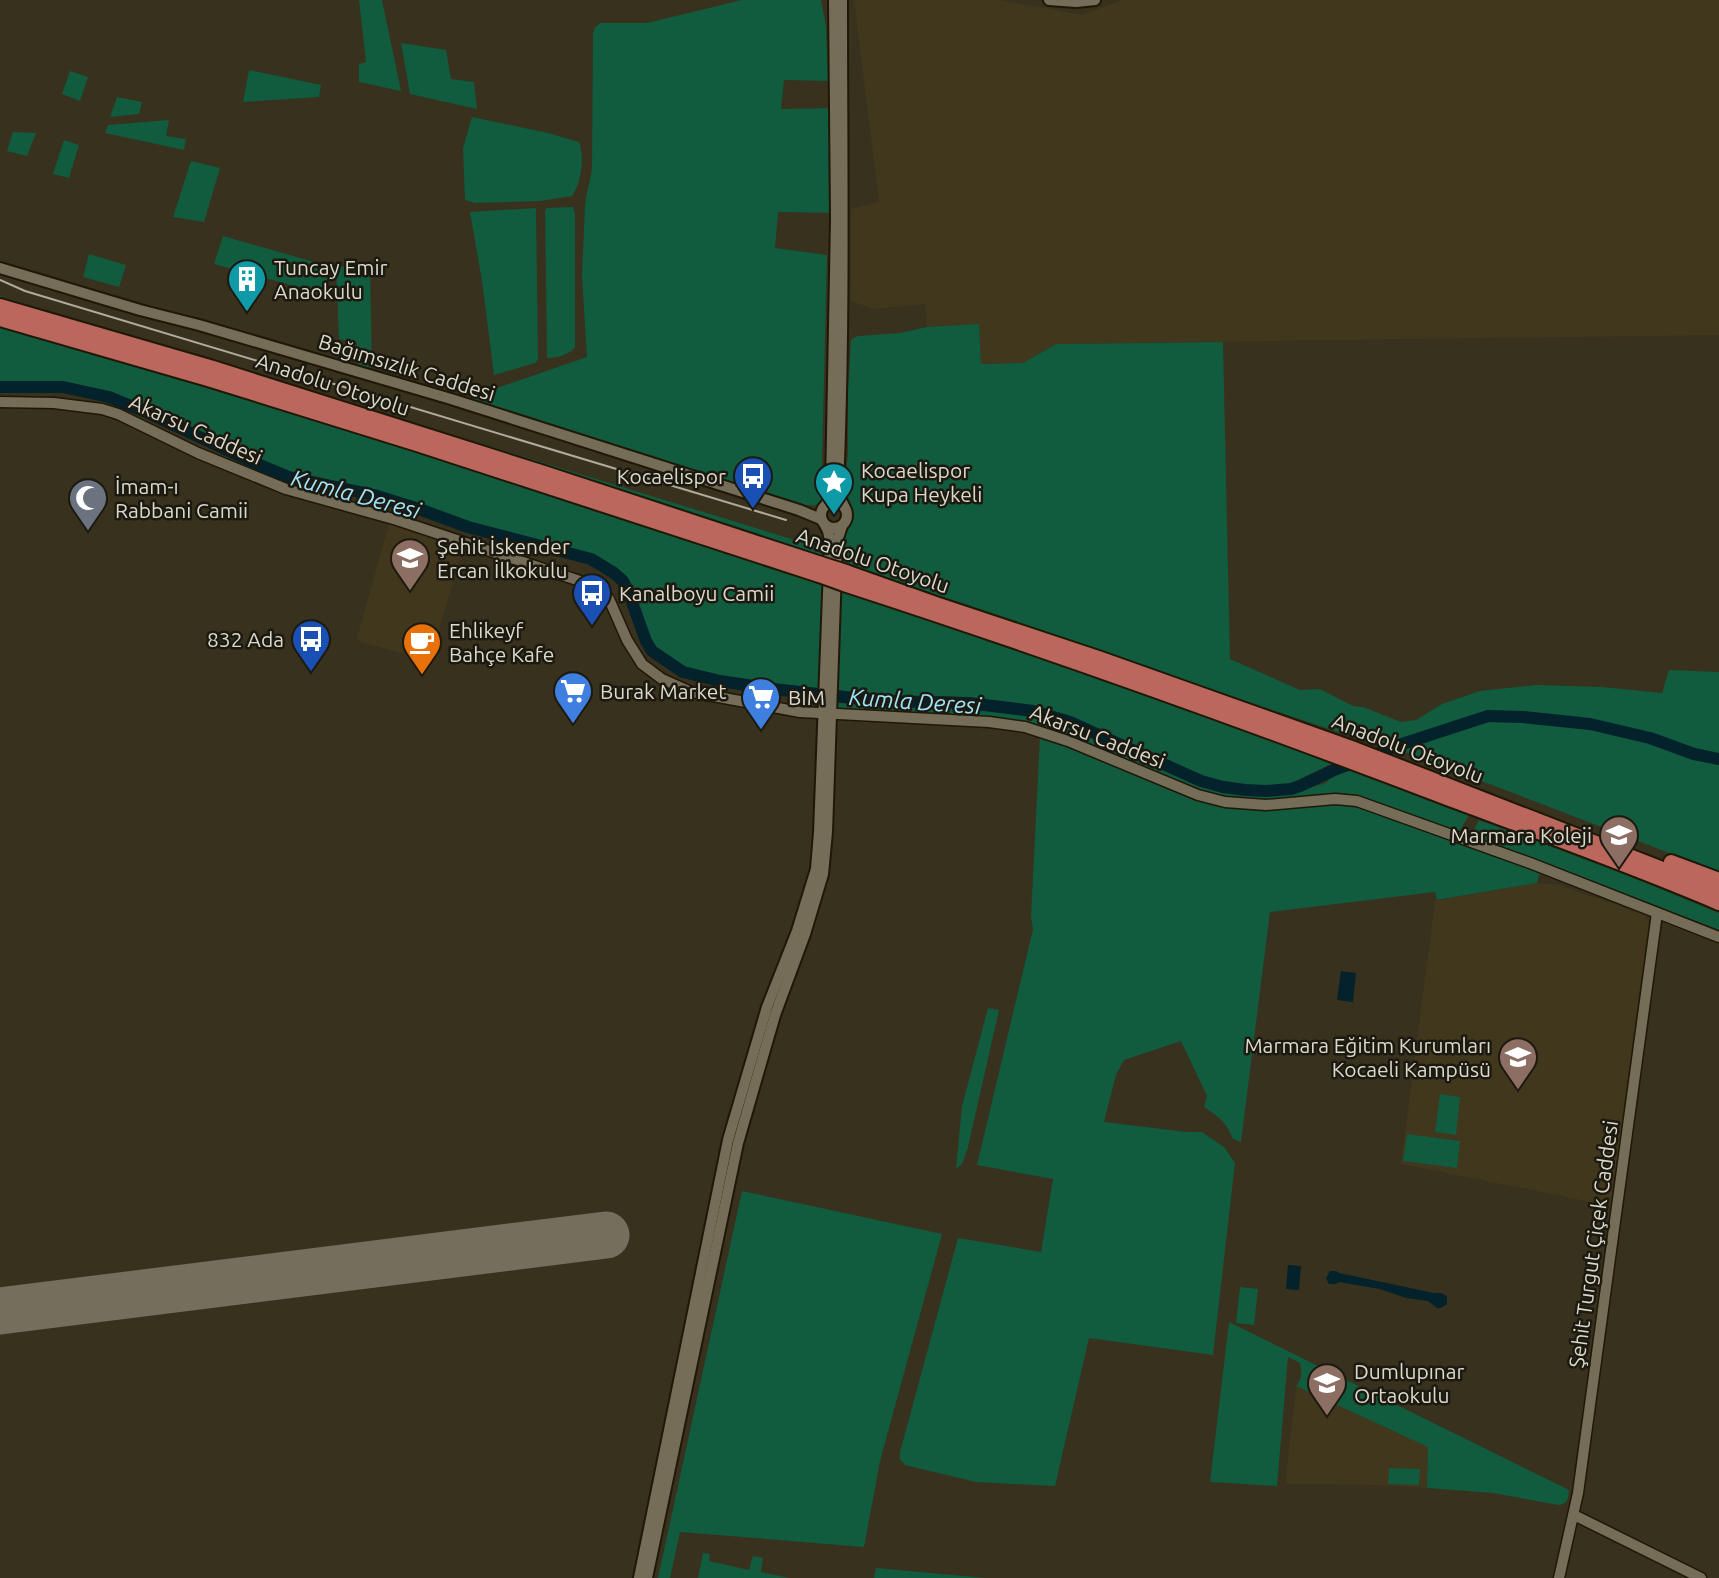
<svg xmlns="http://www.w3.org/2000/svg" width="1719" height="1578" viewBox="0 0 1719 1578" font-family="Ubuntu,sans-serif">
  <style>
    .built { fill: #40371c }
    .green { fill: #115b3f }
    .water { fill: #03222b }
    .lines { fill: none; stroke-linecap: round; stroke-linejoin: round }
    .river { stroke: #03222b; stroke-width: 12 }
    .runway { stroke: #746e5d; stroke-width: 47 }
    .tertiary-casing { stroke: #1f1806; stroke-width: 13 }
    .secondary-casing { stroke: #1f1806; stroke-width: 14 }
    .motorway-casing { stroke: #1f1806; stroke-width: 18 }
    .tertiary { stroke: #756d58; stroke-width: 10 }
    .secondary { stroke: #756d58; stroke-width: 10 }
    .motorway { stroke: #bb675d; stroke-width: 14 }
    .tram { stroke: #b0ab9d; stroke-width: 2 }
    .motorway-bridge-casing { stroke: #1f1806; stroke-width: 18; stroke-linecap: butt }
    .motorway-bridge { stroke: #bb675d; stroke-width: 14 }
    .labels { text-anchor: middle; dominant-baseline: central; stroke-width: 5; stroke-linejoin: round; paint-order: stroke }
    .poi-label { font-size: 21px; fill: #dcd8cc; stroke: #1c1910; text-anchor: start }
    .street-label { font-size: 21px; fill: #dcd8cc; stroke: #1c1910 }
    .water-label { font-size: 23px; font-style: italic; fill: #9ee5fb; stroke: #1c1910 }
  </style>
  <rect width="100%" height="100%" fill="#38311d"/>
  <g class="built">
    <path d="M 854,0 L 1000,0 L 1082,15 L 1122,0 L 1719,0 L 1719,335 L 1056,344 L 1023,363 L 980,364 L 979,324 L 927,327 L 925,304 L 873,309 L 851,301 L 851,209 L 879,202 Z"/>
    <path d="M 389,524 L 463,547 L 431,658 L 427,660 L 360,642 L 357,638 Z"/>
    <path d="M 1534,883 L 1556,884 L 1645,915 L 1649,922 L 1611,1203 L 1606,1205 L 1401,1164 L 1435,901 Z"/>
    <path d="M 1296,1386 L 1429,1447 L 1427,1488 L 1374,1485 L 1285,1484 Z"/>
  </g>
  <g class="green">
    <path d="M 359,0 L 382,0 L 401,91 L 359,82 L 359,64 L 366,62 Z"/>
    <path d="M 742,0 L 821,0 L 826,26 L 828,81 L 784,80 L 781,109 L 836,108 L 837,213 L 778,212 L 775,248 L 827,255 L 821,504 C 808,508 796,502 784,499 L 468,398 L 587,357 L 582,276 L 585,205 C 586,192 591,180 592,167 L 593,34 L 595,27 L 601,23 L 647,23 Z"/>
    <path d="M 401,43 L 446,50 L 451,79 L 474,82 L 477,109 L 410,94 Z"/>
    <path d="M 249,70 L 321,85 L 319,97 L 243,102 Z"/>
    <path d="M 70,71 L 88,77 L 80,101 L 62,94 Z"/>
    <path d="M 117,97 L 142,102 L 139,114 L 110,117 Z"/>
    <path d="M 472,117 L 548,133 L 579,142 C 585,157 581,183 572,196 L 540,201 L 475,203 L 465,200 L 463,148 Z"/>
    <path d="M 169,120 L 166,136 L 186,139 L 184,150 L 105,133 L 108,125 Z"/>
    <path d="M 13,132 L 36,133 L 27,156 L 7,151 Z"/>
    <path d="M 64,140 L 79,145 L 69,178 L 53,174 Z"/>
    <path d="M 191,161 L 220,168 L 204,222 L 173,217 Z"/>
    <path d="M 570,207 L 573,207 L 575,214 L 575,347 C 570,355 556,358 547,358 L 545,211 L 547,208 Z"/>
    <path d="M 536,208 L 538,360 L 535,363 L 494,375 L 482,281 L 470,212 Z"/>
    <path d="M 223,236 L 328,266 L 328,295 L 214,264 Z"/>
    <path d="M 89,254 L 126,265 L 119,287 L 83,277 Z"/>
    <path d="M 336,266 L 370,269 L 372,368 L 357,365 L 357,343 L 339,339 Z"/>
    <path d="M 0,296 L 824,549 L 824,556 L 559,469 L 0,298 Z"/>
    <path d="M 979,324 L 981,364 L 1023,363 L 1056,344 L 1223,342 L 1230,659 L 1300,690 L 1320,689 L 1353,706 L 1363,707 L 1401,722 L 1416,720 L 1442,704 L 1480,691 L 1536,685 L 1602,687 L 1662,693 L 1669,670 L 1719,672 L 1719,872 L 1487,783 L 1418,759 L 1419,757 L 1371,740 L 1368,742 L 1195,684 L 841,562 L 843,529 L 849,515 L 844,495 L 848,452 L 848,390 L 851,340 L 853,338 L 858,336 L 900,333 L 927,327 Z"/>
    <path d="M 0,326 L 201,385 L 617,516 L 823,585 L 820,689 L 724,678 L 684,669 L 656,650 L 650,640 L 632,590 L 624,578 L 611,567 L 597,558 L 575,549 L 504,533 L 381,494 L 285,472 L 116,395 C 75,382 42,382 0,383 Z"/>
    <path d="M 840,591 L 1050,662 L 1335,762 L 1290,784 L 1267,787 L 1240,786 L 1210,779 L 1195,774 L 1128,745 L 1080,721 L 1058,713 L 990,700 L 947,696 L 908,697 L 836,690 Z"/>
    <path d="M 835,703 L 964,706 L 1026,714 L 1065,725 L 1203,786 L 1230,793 L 1257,795 L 1286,795 L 1326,783 L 1332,775 L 1350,770 L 1469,815 L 1459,832 L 1352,796 L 1339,794 L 1261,802 L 1226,797 L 1206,792 L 1102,755 L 1041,731 L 835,714 Z"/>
    <path d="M 1040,736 L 1192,799 L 1225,808 L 1269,811 L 1328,804 L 1344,804 L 1360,808 L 1540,872 L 1537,883 L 1437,900 L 1435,892 L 1270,912 L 1241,1142 L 1233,1139 C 1226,1122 1219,1117 1204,1107 L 1207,1096 L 1181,1041 L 1124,1060 L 1116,1075 L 1104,1122 L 1187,1132 L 1202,1132 L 1224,1147 L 1235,1163 L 1213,1355 L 1089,1338 L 1055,1486 L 976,1482 L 905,1465 L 900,1459 L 900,1452 L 958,1238 L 1041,1252 L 1053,1179 L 977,1165 L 1033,929 L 1031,917 Z"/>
    <path d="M 1479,820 L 1618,871 L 1719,913 L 1719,930 L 1471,836 Z"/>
    <path d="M 988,1008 L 999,1010 L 968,1147 L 962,1164 L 956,1169 L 962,1106 Z"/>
    <path d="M 1440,1094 L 1460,1097 L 1456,1135 L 1435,1132 Z"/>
    <path d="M 1407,1134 L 1460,1141 L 1457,1168 L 1403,1161 Z"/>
    <path d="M 742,1191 L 942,1234 L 880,1461 L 864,1547 L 680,1532 L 670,1578 L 658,1578 Z"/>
    <path d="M 1240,1287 L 1258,1289 L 1254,1325 L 1236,1323 Z"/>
    <path d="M 1229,1322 L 1569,1490 C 1568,1499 1568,1504 1558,1505 L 1493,1493 L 1427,1488 L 1428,1447 L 1296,1386 C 1302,1380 1302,1372 1300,1363 L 1288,1357 L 1277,1486 L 1210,1482 Z"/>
    <path d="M 1389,1468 L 1420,1469 L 1419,1485 L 1388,1484 Z"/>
    <path d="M 703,1553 L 710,1554 L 709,1561 L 749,1570 L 753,1556 L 763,1558 L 761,1572 L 790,1578 L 698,1578 Z"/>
    <path d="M 876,1568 L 986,1578 L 874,1578 Z"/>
  </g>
  <g class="water">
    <path d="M 1341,971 L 1356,973 L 1353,1002 L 1337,1000 Z"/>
    <path d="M 1288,1265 L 1301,1266 L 1299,1290 L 1286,1289 Z"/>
    <path d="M 1330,1271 L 1336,1271 L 1339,1273 L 1434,1293 L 1441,1293 L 1447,1296 L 1447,1304 L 1441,1308 L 1437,1308 L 1428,1301 L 1406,1298 L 1380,1289 L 1339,1282 L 1336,1284 L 1329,1284 L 1326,1278 Z"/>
  </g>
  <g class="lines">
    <path class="river" d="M 0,387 L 63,387 L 109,397 L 146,412 L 255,463 L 289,477 L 374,495 L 419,509 L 468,527 L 591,559 L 614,573 L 623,581 L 628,591 L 646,641 L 652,651 L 683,672 L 720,681 L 773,689 L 880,701 L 968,703 L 1033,711 L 1070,722 L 1201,781 L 1223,787 L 1245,790 L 1266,791 L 1291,789 L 1300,786 L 1332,771 L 1402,744 L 1488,716 L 1523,717 L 1590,724 L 1650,738 L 1694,754 L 1719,759"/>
    <path class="runway" d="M 0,1311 L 606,1235"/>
    <defs>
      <g id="tertiary">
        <path d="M 0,402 L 54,403 L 102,409 L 118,414 L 198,453 L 286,489 L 397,520 L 592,585 L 603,592 L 609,599 L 627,640 L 642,664 L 662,679 L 691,692 L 800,712 L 989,722 L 1025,727 L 1068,741 L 1198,795 L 1225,802 L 1266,805 L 1335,799 L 1357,801 L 1530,863 L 1719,937"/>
        <path d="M 1574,1515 L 1701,1578"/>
        <path d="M 1559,1578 L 1578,1493 L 1657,913"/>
      </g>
      <g id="secondary">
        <path d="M 842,0 C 842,163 845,325 838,487 L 840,498 L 844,506"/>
        <path d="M 1049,0 L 1076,2 L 1095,0"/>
        <path d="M 0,268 L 140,310 L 199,325 L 451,399 L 799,510 L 821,519"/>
        <circle cx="834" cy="515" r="13"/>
        <path d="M 827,504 L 831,488 L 836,219 L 834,0"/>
        <path d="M 639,1578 L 728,1140 L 767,1007 L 797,931 L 816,869 L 819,833 L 830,541 L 828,531 L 825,525"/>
        <path d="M 647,1578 L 738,1143 L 775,1015 L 805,934 L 823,874 L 827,832 L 837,541 L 842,526"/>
      </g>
      <g id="motorway">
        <path d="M 0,306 L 213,368 L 544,473 L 821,564"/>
        <path d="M 0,319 L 208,379 L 417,444 L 819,575"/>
        <path d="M 846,572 L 936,604 L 1101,659 L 1349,747 L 1719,891"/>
        <path d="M 844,584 C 1047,650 1248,722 1447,798 C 1538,832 1630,865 1719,903"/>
        <path d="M 1671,862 L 1719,880"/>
      </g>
    </defs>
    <use href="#tertiary" class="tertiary-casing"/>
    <use href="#secondary" class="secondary-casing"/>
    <use href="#motorway" class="motorway-casing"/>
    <use href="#tertiary" class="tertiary"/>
    <use href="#secondary" class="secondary"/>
    <use href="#motorway" class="motorway"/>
    <path class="tram" d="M 0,280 L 25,291 L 786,520"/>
    <defs>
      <g id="motorway-bridge">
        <path d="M 821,564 L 846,572"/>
        <path d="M 819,575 L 844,584"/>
      </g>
    </defs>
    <use href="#motorway-bridge" class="motorway-bridge-casing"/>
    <use href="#motorway-bridge" class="motorway-bridge"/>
  </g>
  <defs>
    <symbol id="building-pin" viewBox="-11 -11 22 30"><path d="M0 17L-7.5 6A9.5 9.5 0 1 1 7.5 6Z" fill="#0f9aa8" stroke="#1c1910"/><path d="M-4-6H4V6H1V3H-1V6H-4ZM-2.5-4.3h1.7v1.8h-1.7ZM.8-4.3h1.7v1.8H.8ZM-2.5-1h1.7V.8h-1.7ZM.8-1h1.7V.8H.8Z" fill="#fff"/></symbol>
    <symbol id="bus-pin" viewBox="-11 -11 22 30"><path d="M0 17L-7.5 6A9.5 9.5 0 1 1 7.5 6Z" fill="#1a4fb4" stroke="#1c1910"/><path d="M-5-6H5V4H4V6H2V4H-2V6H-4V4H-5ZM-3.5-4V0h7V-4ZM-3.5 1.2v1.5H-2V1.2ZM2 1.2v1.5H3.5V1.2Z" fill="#fff"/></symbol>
    <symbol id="sight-pin" viewBox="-11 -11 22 30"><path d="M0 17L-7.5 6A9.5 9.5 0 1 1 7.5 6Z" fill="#0f9aa8" stroke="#1c1910"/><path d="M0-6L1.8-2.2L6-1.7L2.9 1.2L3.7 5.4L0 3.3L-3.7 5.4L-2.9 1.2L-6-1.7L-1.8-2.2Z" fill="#fff"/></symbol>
    <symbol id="mosque-pin" viewBox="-11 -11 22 30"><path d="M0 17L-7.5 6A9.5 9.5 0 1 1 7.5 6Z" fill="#6b7280" stroke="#1c1910"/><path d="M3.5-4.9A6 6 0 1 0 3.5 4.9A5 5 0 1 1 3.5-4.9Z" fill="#fff"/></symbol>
    <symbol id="school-pin" viewBox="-11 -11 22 30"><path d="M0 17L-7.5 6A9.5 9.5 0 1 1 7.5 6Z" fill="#8d6e63" stroke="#1c1910"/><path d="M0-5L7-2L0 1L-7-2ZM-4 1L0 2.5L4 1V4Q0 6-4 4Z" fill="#fff"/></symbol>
    <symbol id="cafe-pin" viewBox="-11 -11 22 30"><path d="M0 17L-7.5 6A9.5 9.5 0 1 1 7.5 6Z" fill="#e8710a" stroke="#1c1910"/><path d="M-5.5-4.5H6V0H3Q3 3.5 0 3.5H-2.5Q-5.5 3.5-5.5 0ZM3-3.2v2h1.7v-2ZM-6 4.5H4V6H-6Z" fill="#fff"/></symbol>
    <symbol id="supermarket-pin" viewBox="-11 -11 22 30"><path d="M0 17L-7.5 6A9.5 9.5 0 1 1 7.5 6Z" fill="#3f7fe0" stroke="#1c1910"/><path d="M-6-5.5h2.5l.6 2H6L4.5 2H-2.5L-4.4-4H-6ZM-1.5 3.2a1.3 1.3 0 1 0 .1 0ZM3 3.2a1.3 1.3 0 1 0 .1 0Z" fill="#fff"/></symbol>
  </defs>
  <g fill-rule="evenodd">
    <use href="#building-pin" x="225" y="257" width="44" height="60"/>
    <use href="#bus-pin" x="731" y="454" width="44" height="60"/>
    <use href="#sight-pin" x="812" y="460" width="44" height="60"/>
    <use href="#mosque-pin" x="66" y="476" width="44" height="60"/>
    <use href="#school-pin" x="388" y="536" width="44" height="60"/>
    <use href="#bus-pin" x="570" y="571" width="44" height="60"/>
    <use href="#bus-pin" x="289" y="617" width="44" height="60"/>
    <use href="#cafe-pin" x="400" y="620" width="44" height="60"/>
    <use href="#supermarket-pin" x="551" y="669" width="44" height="60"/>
    <use href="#supermarket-pin" x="739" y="675" width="44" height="60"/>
    <use href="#school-pin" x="1597" y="813" width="44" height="60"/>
    <use href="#school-pin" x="1496" y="1035" width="44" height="60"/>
    <use href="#school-pin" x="1305" y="1361" width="44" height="60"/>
  </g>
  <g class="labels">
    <g class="poi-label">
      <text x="274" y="267">Tuncay Emir<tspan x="274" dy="24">Anaokulu</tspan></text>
      <text x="861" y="470">Kocaelispor<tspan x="861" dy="24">Kupa Heykeli</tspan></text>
      <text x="726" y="476" text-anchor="end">Kocaelispor</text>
      <text x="115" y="486">İmam-ı<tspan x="115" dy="24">Rabbani Camii</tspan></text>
      <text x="437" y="546">Şehit İskender<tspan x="437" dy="24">Ercan İlkokulu</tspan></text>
      <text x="619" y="593">Kanalboyu Camii</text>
      <text x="449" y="630">Ehlikeyf<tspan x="449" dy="24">Bahçe Kafe</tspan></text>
      <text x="284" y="639" text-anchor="end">832 Ada</text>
      <text x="600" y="691">Burak Market</text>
      <text x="788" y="697">BİM</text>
      <text x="1592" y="835" text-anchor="end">Marmara Koleji</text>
      <text x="1491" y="1045" text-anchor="end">Marmara Eğitim Kurumları<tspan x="1491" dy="24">Kocaeli Kampüsü</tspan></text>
      <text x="1354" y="1371">Dumlupınar<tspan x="1354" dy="24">Ortaokulu</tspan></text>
    </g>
    <g class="street-label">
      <text transform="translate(407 367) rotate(17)">Bağımsızlık Caddesi</text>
      <text transform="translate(333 384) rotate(18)">Anadolu Otoyolu</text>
      <text transform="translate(196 429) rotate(24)">Akarsu Caddesi</text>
      <text transform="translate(873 560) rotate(19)">Anadolu Otoyolu</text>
      <text transform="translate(1098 736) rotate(21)">Akarsu Caddesi</text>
      <text transform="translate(1408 748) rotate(21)">Anadolu Otoyolu</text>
      <text transform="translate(1593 1244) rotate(-82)">Şehit Turgut Çiçek Caddesi</text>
    </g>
    <g class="water-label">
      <text transform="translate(356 494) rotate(15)">Kumla Deresi</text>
      <text transform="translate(915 701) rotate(4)">Kumla Deresi</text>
    </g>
  </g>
</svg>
